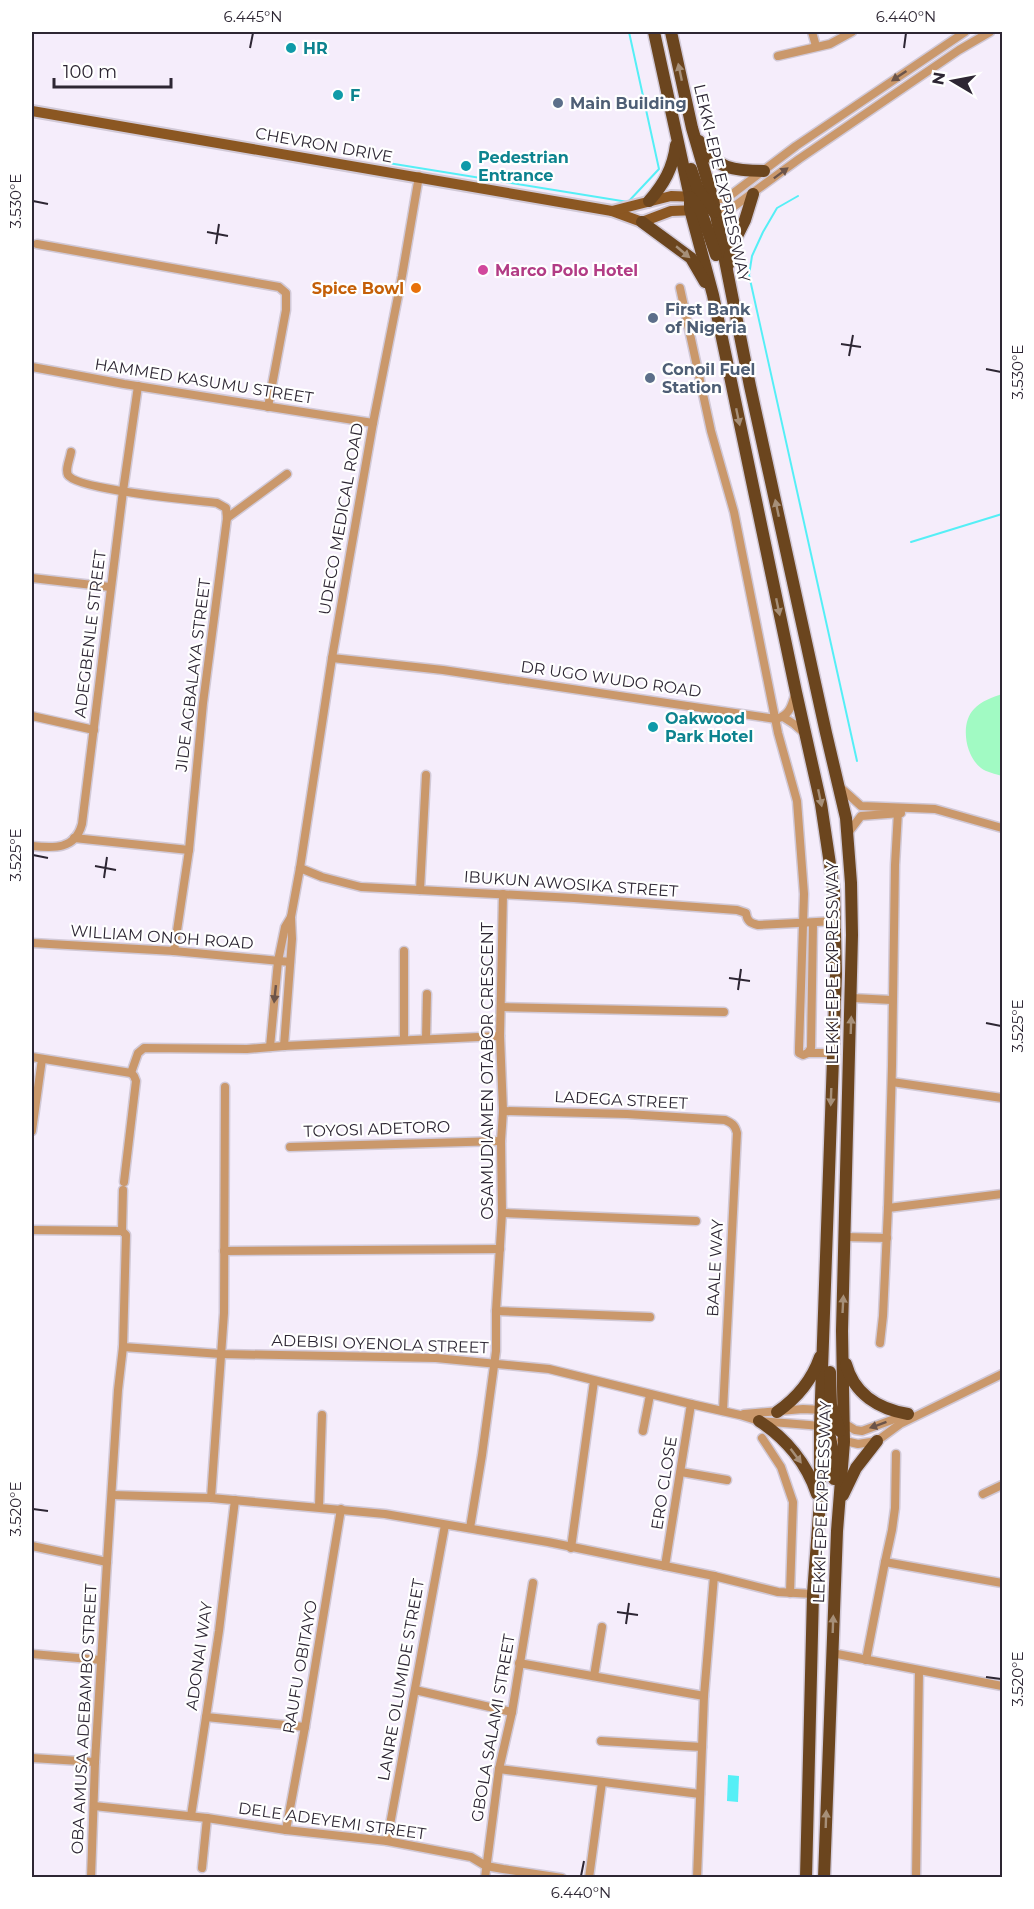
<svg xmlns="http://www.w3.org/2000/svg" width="1034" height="1909" viewBox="0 0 1034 1909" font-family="Montserrat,sans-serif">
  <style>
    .green { fill: #a1fac3 }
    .water { fill: #55eff6 }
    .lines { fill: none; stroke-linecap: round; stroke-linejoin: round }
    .stream { stroke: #55eff6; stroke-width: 2 }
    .minor-casing { stroke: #d1c9d7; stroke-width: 11 }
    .major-casing { stroke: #d1c9d7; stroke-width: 14 }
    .highway-casing { stroke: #d1c9d7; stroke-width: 15 }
    .minor { stroke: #ca986b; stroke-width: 8 }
    .major { stroke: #8b5722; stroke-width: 10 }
    .highway { stroke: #6b451e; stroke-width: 12 }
    .oneway { fill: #a68f78 }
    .oneway2 { fill: #6c5449 }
    .ticks { fill: none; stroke: #2d2633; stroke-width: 2 }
    .culture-dot { fill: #0f9aa8; stroke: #fff; stroke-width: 2 }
    .service-dot { fill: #5c6f8a; stroke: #fff; stroke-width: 2 }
    .hotel-dot { fill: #d1479c; stroke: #fff; stroke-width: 2 }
    .food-dot { fill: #e8710a; stroke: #fff; stroke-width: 2 }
    .labels { text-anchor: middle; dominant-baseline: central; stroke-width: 4.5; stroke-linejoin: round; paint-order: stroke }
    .culture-label { font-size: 16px; font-weight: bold; fill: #0d838f; stroke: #fff; text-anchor: start }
    .service-label { font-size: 16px; font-weight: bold; fill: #4e5e75; stroke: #fff; text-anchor: start }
    .street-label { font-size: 16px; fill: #2d2633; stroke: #fff }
    .hotel-label { font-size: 16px; font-weight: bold; fill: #b23c85; stroke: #fff; text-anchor: start }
    .food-label { font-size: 16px; font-weight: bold; fill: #c56008; stroke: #fff; text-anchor: end }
    .neatline { fill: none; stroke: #2d2633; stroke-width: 2 }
    .ticks-label { font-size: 15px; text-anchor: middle; fill: #2d2633 }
  </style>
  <rect width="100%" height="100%" fill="#f5edfb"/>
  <path class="green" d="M 1002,694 L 1002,776 C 996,774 986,772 981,768 C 965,756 960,723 974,709 C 981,701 993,697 1002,694 Z"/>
  <path class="water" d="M 728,1775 L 739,1776 L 738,1802 L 727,1801 Z"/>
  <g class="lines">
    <g class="stream">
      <path d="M 382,162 L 628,202 L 659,169 L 629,32"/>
      <path d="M 798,196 L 777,208 L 763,232 L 752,256 L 749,275 L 857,761"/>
      <path d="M 911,542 L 1002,514"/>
    </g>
    <defs>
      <g id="minor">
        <path d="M 812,32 L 816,46"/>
        <path d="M 778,56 L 830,44 L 852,32"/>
        <path d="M 713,200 L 727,198 L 796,146 L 965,32"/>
        <path d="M 715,214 L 725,213 L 799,159 L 959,50 L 990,32"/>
        <path d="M 37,244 L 279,287 L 286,293 L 286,310 L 268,407"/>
        <path d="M 680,288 L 711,431 L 734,512 L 778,733 L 797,801 L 804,894 L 799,1048 L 799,1053 L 803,1055 L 808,1053 L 811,1048 L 813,923"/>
        <path d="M 32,367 L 124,384 L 373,423"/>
        <path d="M 71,452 C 70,459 65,469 68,475 C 77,490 195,500 217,503 L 226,508 L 227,518 L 203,703 L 189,850 L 174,951"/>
        <path d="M 227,518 L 287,474"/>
        <path d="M 32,578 L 110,587"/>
        <path d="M 332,658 L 443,670 L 776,719 C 789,716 792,706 795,694"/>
        <path d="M 32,716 L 94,730"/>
        <path d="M 783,717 L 794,724 L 805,734"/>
        <path d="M 840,787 L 861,806 L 935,809 L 1002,828"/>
        <path d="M 848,833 L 861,816 L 901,813"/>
        <path d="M 74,838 L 189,850"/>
        <path d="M 32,846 C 54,848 75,850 82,824 L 123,491 L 138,386"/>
        <path d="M 300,868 L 322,877 L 361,887 L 574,898 L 737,910 L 746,913 C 747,921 750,923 758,925 L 836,921"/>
        <path d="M 420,890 L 426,775"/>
        <path d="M 32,943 L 174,951 L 290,962"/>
        <path d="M 852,998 L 892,1000"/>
        <path d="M 501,1007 L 724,1012"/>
        <path d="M 426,1039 L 427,994"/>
        <path d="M 404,1040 L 404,951"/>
        <path d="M 284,1046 L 292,939 L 291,917"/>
        <path d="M 270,1047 L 278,961 L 285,927 L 291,917 L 300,868 L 332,658 L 373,423 L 402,276 L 419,176"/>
        <path d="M 808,1053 L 832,1053"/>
        <path d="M 32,1057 L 131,1073 L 134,1076 L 136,1081 L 124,1182"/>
        <path d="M 131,1073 L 138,1053 L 144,1048 L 247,1049 L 284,1046 L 500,1036"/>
        <path d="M 892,1082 L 1002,1098"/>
        <path d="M 503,1111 L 627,1114 L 725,1120 C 732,1123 735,1125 737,1133 L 723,1411"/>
        <path d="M 32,1131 L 42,1059"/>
        <path d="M 290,1147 L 501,1141"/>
        <path d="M 888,1208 L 1002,1194"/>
        <path d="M 502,1213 L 696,1221"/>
        <path d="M 32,1230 L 122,1231 L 126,1235 L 123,1347 L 118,1390 L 107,1562 L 95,1762 L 91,1878"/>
        <path d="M 122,1231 L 123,1190"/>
        <path d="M 845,1237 L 887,1238"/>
        <path d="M 224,1251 L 500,1249"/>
        <path d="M 496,1311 L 650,1317"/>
        <path d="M 880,1343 L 883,1316 L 888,1208 L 892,1066 L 895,865 L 898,812"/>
        <path d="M 123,1347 L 221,1354 L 436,1358 L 549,1369 L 691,1404 L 740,1415 L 759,1421 L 809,1425 L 820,1426 L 823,1428"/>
        <path d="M 744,1414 L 803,1409 L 823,1410"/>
        <path d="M 842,1422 L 855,1430 L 862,1431 L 908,1414"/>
        <path d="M 643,1431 L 650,1395"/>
        <path d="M 762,1438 L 781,1467 L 793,1502 L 790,1593"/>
        <path d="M 841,1440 L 858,1444 L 877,1441 L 900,1424 L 1002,1374"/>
        <path d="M 681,1472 L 727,1480"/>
        <path d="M 983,1494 L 1002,1485"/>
        <path d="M 112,1495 L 211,1498 L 385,1514 L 548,1542 L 714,1576 L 778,1592 L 813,1594"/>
        <path d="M 211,1498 L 224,1313 L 225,1087"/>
        <path d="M 319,1507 L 322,1415"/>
        <path d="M 470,1528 L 482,1455 L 496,1351 L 496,1311 L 502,1213 L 501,1141 L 503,1111 L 500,1036 L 503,894"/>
        <path d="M 32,1546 L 107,1562"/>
        <path d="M 571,1548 L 594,1381"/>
        <path d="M 885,1562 L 1002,1583"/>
        <path d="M 665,1566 L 691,1404"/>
        <path d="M 832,1653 L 1002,1686"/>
        <path d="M 32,1654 L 101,1660"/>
        <path d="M 866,1660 L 885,1562 L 892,1530 L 895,1508 L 896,1454"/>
        <path d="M 519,1663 L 704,1696"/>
        <path d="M 594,1676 L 602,1627"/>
        <path d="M 415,1690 L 512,1712"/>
        <path d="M 206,1717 L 305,1727"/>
        <path d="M 601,1741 L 702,1747"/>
        <path d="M 32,1758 L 95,1762"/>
        <path d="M 499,1769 L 700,1794"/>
        <path d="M 94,1806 L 207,1818 L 286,1830 L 387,1841 L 471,1857 L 486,1866 L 503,1869 L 562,1878"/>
        <path d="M 191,1816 L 219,1631 L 235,1500"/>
        <path d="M 286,1830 L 305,1727 L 341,1509"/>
        <path d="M 387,1841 L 445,1525"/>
        <path d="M 202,1868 L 207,1818"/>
        <path d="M 485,1878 L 499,1769 L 512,1712 L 533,1583"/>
        <path d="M 589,1878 L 602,1782"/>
        <path d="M 697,1878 L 704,1696 L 714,1576"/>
        <path d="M 916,1878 L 919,1671"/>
      </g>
      <g id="major">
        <path d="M 32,111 L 612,211 L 642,222 L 671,211 L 697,210"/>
        <path d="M 612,211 L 671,196 L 698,197"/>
      </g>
      <g id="highway">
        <path d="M 654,32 L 690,197 L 690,209 L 713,295 L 796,692 L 821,804 L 834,891 L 836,974 L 820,1426 L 820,1501 L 813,1594 L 806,1878"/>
        <path d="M 671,32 L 692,128 L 713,200 L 750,386 L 826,733 L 846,818 L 851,883 L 852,935 L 842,1331 L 844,1442 L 837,1531 L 824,1878"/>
        <path d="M 699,141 C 715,169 735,171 764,171"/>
        <path d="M 691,169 L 698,189 L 714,212"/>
        <path d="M 690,197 L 701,211 L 716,255"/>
        <path d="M 649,201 C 664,184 673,168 676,145"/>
        <path d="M 642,222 L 691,258 L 705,282"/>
        <path d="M 728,265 L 732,246 L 745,220 L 753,194"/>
        <path d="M 846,1364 C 854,1394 879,1409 908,1414"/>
        <path d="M 830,1372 L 831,1405 L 840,1431"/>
        <path d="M 777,1412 C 797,1398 812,1380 820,1357"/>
        <path d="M 824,1416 C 831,1436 835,1458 834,1479"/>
        <path d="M 759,1421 C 786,1438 807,1464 817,1494"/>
        <path d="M 843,1495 L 856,1468 L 877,1441"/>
      </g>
    </defs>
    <use href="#minor" class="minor-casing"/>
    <use href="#major" class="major-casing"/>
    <use href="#highway" class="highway-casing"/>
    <use href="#minor" class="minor"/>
    <use href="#major" class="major"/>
    <use href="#highway" class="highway"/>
  </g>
  <defs><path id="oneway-solid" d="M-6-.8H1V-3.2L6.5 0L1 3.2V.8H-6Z" transform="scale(1.5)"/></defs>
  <g class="oneway">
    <use href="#oneway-solid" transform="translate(680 72) rotate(-102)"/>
    <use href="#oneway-solid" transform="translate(683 252) rotate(40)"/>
    <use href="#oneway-solid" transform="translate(738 417) rotate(78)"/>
    <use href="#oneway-solid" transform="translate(777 508) rotate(-102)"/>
    <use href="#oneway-solid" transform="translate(778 607) rotate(78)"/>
    <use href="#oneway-solid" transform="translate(820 798) rotate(78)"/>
    <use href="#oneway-solid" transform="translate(851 1025) rotate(-88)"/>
    <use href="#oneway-solid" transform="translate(831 1097) rotate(92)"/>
    <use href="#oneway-solid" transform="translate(843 1304) rotate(-87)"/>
    <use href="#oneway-solid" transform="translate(796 1456) rotate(53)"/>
    <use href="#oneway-solid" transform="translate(833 1624) rotate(-88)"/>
    <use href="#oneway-solid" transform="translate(826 1819) rotate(-88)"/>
  </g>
  <g class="oneway2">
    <use href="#oneway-solid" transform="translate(899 76) rotate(146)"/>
    <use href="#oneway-solid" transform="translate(781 173) rotate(-37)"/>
    <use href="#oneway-solid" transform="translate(275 994) rotate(96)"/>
    <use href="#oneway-solid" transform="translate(878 1425) rotate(160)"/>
  </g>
  <path class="ticks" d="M 250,48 L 253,33M 904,48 L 906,33M 33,201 L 48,204M 207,232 L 228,236M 216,244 L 219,224M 841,344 L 861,347M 849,356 L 853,335M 986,369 L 1001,372M 33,855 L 48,858M 95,866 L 116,870M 104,878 L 107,857M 729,978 L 750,981M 738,990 L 741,969M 986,1023 L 1001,1026M 33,1509 L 48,1511M 617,1612 L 638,1615M 626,1624 L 629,1603M 986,1677 L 1001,1679M 581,1876 L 584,1861"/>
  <g class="culture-dot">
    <circle cx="291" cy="48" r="6"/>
    <circle cx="338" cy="95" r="6"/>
    <circle cx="466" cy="166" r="6"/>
    <circle cx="653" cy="727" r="6"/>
  </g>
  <g class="service-dot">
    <circle cx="558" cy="103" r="6"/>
    <circle cx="653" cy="318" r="6"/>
    <circle cx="650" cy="378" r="6"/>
  </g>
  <circle class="hotel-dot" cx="483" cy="270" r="6"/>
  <circle class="food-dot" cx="416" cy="288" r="6"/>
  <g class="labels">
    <g class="culture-label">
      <text x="303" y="48">HR</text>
      <text x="350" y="95">F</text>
      <text x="478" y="157">Pedestrian<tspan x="478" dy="18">Entrance</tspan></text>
      <text x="665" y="718">Oakwood<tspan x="665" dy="18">Park Hotel</tspan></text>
    </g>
    <g class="service-label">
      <text x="570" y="103">Main Building</text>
      <text x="665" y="309">First Bank<tspan x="665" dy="18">of Nigeria</tspan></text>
      <text x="662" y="369">Conoil Fuel<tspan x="662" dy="18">Station</tspan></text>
    </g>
    <g class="street-label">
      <text transform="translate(324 145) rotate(10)">CHEVRON DRIVE</text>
      <text transform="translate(722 183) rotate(77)">LEKKI-EPE EXPRESSWAY</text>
      <text transform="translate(204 381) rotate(9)">HAMMED KASUMU STREET</text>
      <text transform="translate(341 519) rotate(-80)">UDECO MEDICAL ROAD</text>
      <text transform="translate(90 634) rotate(-83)">ADEGBENLE STREET</text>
      <text transform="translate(193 675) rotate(-83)">JIDE AGBALAYA STREET</text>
      <text transform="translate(611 679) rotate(8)">DR UGO WUDO ROAD</text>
      <text transform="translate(571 884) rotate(4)">IBUKUN AWOSIKA STREET</text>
      <text transform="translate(162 937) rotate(4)">WILLIAM ONOH ROAD</text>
      <text transform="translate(832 963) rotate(-90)">LEKKI-EPE EXPRESSWAY</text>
      <text transform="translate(487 1071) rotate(-90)">OSAMUDIAMEN OTABOR CRESCENT</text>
      <text transform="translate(621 1100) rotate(3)">LADEGA STREET</text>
      <text transform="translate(377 1129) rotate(-2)">TOYOSI ADETORO</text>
      <text transform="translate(715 1268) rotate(-87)">BAALE WAY</text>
      <text transform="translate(380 1344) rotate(2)">ADEBISI OYENOLA STREET</text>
      <text transform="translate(664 1483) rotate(-81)">ERO CLOSE</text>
      <text transform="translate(822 1502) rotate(-88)">LEKKI-EPE EXPRESSWAY</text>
      <text transform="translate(199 1656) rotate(-82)">ADONAI WAY</text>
      <text transform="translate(300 1667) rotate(-80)">RAUFU OBITAYO</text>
      <text transform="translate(401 1680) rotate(-80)">LANRE OLUMIDE STREET</text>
      <text transform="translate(84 1719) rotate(-87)">OBA AMUSA ADEBAMBO STREET</text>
      <text transform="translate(493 1728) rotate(-80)">GBOLA SALAMI STREET</text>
      <text transform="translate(332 1821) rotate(8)">DELE ADEYEMI STREET</text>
    </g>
    <g class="hotel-label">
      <text x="495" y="270">Marco Polo Hotel</text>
    </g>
    <g class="food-label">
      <text x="404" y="288">Spice Bowl</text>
    </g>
  </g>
  <rect width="1034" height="1909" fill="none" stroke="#ffffff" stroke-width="66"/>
  <g transform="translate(953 81) rotate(280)" stroke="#ffffff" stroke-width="4.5" paint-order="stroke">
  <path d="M0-4.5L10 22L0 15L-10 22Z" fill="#2d2633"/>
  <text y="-9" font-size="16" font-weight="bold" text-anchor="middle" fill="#2d2633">N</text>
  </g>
  <path d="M54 78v9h117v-9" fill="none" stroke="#2d2633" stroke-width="3"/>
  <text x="63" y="78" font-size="18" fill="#2d2633" stroke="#ffffff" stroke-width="4.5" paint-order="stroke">100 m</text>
  <rect x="33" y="33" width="968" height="1843" class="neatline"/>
  <g class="ticks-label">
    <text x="253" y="22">6.445°N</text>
    <text x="906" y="22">6.440°N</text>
    <text transform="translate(16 201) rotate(-90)" y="5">3.530°E</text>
    <text transform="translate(1018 372) rotate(-90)" y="5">3.530°E</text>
    <text transform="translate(16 855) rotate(-90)" y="5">3.525°E</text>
    <text transform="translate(1018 1026) rotate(-90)" y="5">3.525°E</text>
    <text transform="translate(16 1509) rotate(-90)" y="5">3.520°E</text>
    <text transform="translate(1018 1679) rotate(-90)" y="5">3.520°E</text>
    <text x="581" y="1898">6.440°N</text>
  </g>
</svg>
